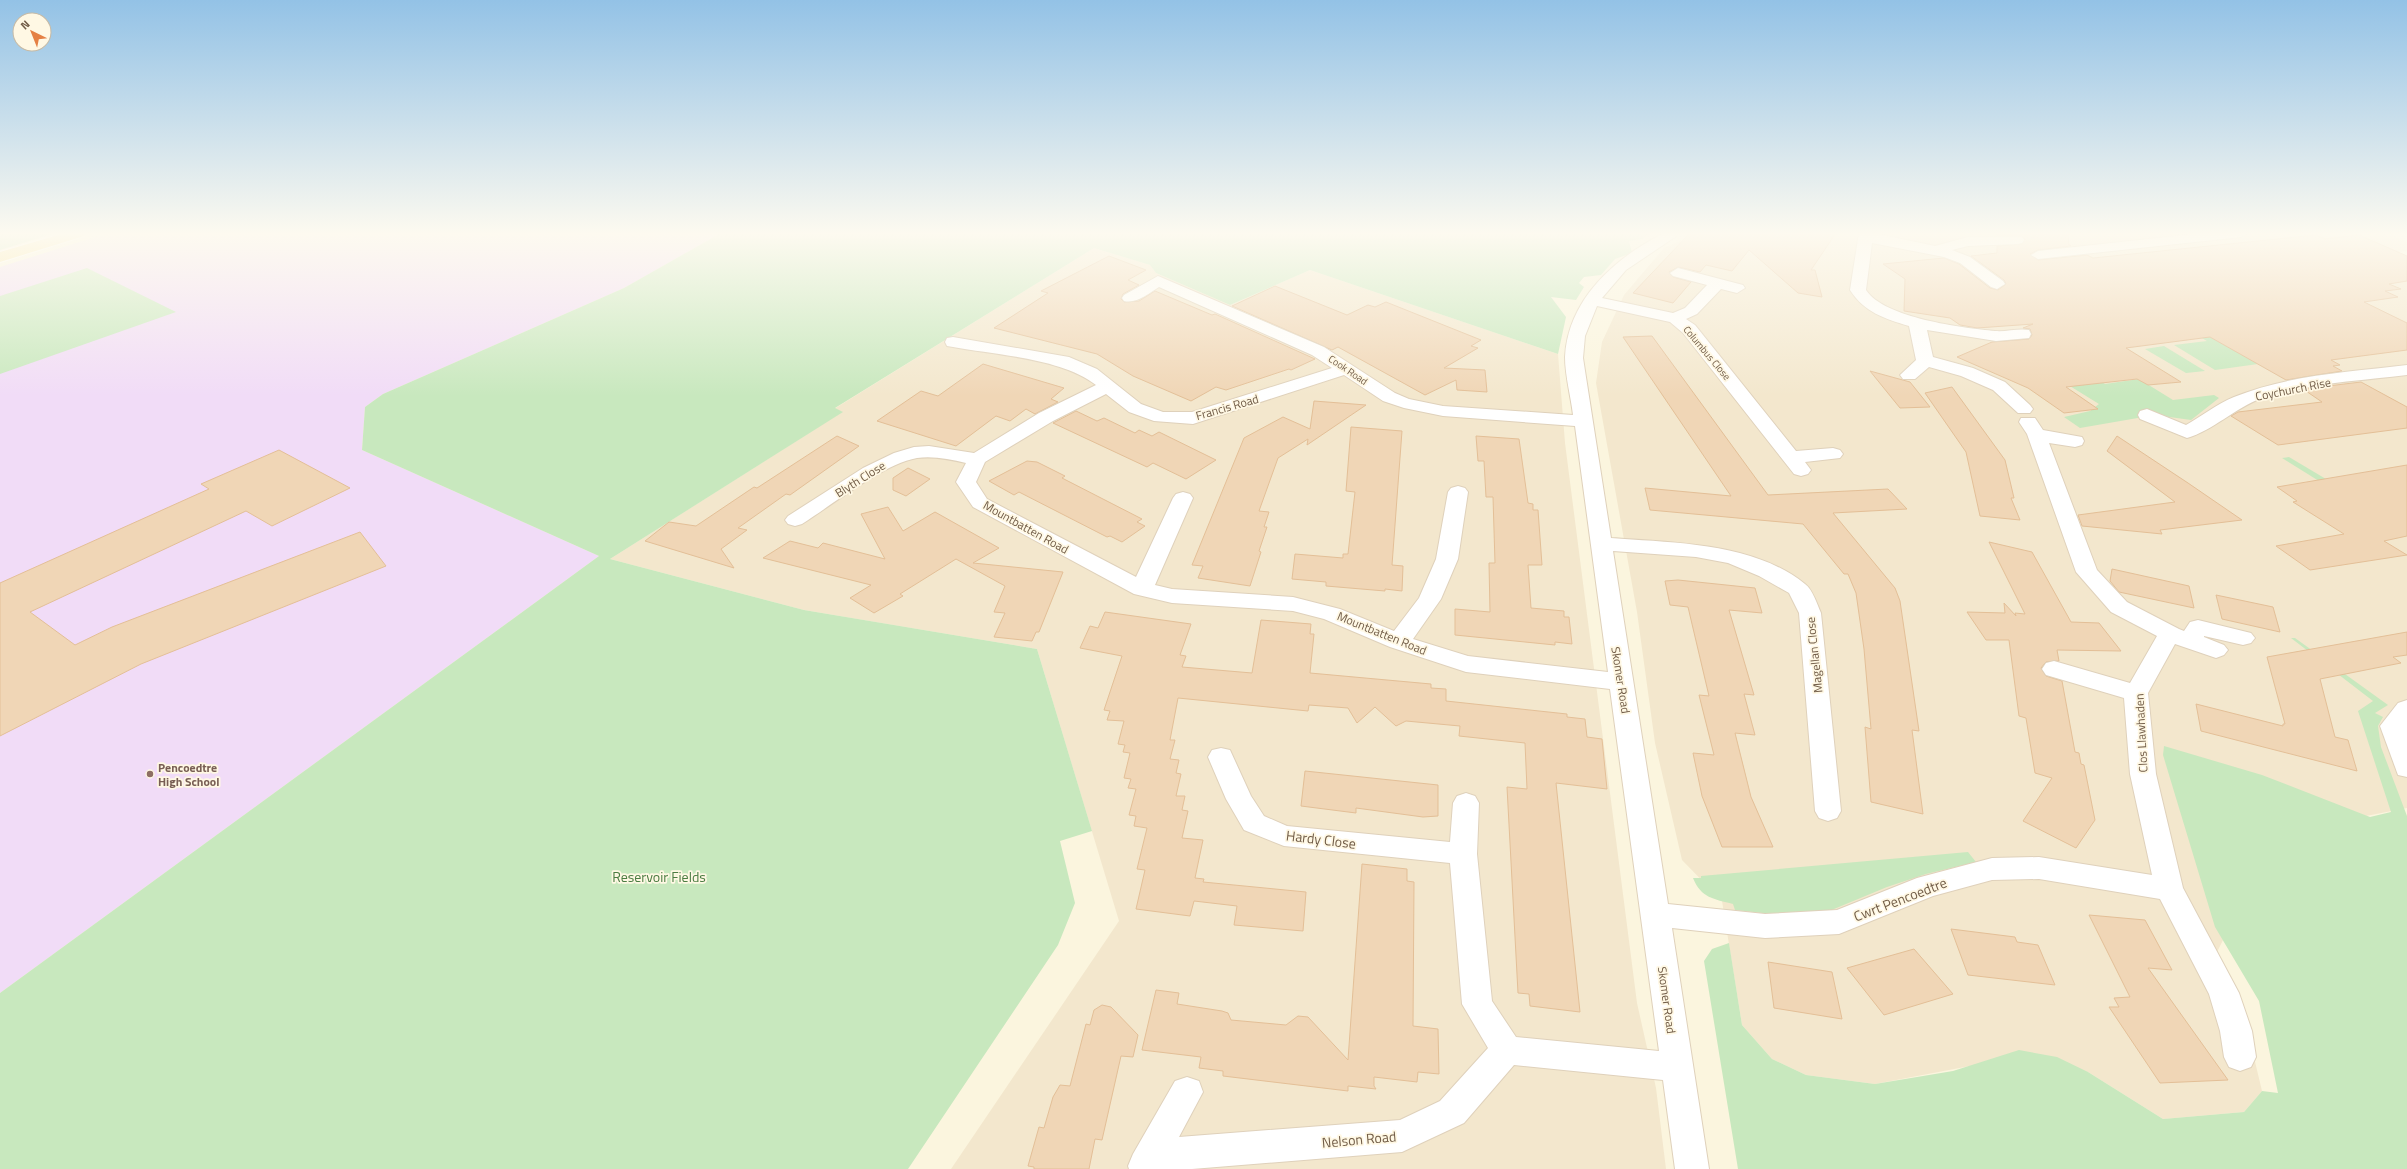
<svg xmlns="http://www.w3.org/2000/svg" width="2407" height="1169" viewBox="0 0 2407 1169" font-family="'Titillium Web',sans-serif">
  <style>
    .residential { fill: #f3e7cd }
    .education { fill: #f1dcf7 }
    .green { fill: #c8e8be }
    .building { fill: #f0d6b6; stroke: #e3bf97 }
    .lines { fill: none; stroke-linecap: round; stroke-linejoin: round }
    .minor-casing { stroke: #dfd1bb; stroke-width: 2 }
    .major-casing { stroke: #fff; stroke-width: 2 }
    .minor { fill: #fff; fill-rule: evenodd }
    .major { fill: #fae497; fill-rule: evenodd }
    .education-dot { fill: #8d6e63; stroke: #fff8e4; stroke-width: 1.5 }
    .labels { text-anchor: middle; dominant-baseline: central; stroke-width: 3.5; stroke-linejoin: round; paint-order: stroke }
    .far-street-label { font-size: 10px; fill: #715c47; stroke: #fff8e4 }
    .street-label { font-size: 12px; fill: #715c47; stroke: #fff8e4 }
    .education-label { font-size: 12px; font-weight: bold; fill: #785e54; stroke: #fff8e4; text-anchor: start }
    .near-street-label { font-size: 14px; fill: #715c47; stroke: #fff8e4 }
    .near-park-label { font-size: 14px; fill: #4b7c42; stroke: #fff8e4 }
  </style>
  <rect width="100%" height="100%" fill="#fbf5de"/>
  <g class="residential">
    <path d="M 1697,233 L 2386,233 L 2407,242 L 2407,251 L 2389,253 L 2407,262 L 2407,808 L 2366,816 L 2164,749 L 2224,938 L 2217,952 L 2241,1003 L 2262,1091 L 2244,1112 L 2163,1119 L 2088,1072 L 1970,1066 L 1875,1084 L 1806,1075 L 1772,1059 L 1742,1025 L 1722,901 L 1682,860 L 1655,743 L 1637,612 L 1596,383 L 1602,342 L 1624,295 L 1664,248 Z"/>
    <path d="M 1094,248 L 1150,265 L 1156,273 L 1230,305 L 1310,270 L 1558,354 L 1565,443 L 1637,1003 L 1656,1088 L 1666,1169 L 951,1169 L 1119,921 L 1037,649 L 804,610 L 610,559 L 842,412 L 834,409 Z"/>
  </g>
  <path class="education" d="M 108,233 L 721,233 L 624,288 L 383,394 L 365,407 L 362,450 L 599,556 L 0,993 L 0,267 Z"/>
  <g class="green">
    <path d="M 0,233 L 55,233 L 0,250 Z"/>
    <path d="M 721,233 L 1651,233 L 1642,239 L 1629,241 L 1632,253 L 1615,259 L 1601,275 L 1584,277 L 1579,283 L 1584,287 L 1576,300 L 1551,297 L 1566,317 L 1558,354 L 1310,270 L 1230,305 L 1156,273 L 1150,265 L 1094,248 L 835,408 L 843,412 L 610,559 L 804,610 L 1037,649 L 1092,831 L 1060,841 L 1075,903 L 1058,945 L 908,1169 L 0,1169 L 0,993 L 599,556 L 362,450 L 365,407 L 383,394 L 624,288 Z"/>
    <path d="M 87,268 L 176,312 L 0,374 L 0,296 Z"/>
    <path d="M 2191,326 L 2258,364 L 2215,370 L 2174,345 L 2207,341 L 2182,327 Z"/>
    <path d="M 2164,346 L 2205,371 L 2186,373 L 2145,349 Z"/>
    <path d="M 2080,367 L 2105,384 L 2139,379 L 2173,400 L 2214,395 L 2219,398 L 2191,420 L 2155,415 L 2080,428 L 2064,417 L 2090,411 L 2099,404 L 2065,383 Z"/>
    <path d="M 2289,457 L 2336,485 L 2327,486 L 2282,458 Z"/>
    <path d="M 2291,638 L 2295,638 L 2388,705 L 2375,713 L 2383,717 L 2378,726 L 2381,747 L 2407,816 L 2407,1169 L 1738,1169 L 1704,961 L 1712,949 L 1729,943 L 1742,1025 L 1772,1059 L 1806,1075 L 1875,1084 L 1953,1071 L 2019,1050 L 2057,1057 L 2088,1072 L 2163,1119 L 2244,1112 L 2262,1091 L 2278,1093 L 2259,1001 L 2215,927 L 2163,755 L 2164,746 L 2262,775 L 2370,817 L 2391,812 L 2358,711 L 2373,701 Z"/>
    <path d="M 1968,852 L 1976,862 L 1926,874 L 1887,887 L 1822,914 L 1799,917 L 1735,910 L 1733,904 C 1714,899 1701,898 1693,878 L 1701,878 L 1701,876 Z"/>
  </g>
  <g class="building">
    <path d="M 1690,233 L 1836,233 L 1811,270 L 1815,270 L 1822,297 L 1798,293 L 1749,250 L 1732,271 L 1706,265 L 1700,272 L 1678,267 L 1669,272 L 1673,277 L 1691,282 L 1673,303 L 1633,293 Z"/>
    <path d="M 1998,233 L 2068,233 L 2069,245 L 2071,246 L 2038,250 L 2030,254 L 2038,260 L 2087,255 L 2093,258 L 2316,235 L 2325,239 L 2359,235 L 2407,256 L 2407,281 L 2389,284 L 2401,289 L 2385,291 L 2398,297 L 2364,302 L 2407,323 L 2407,350 L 2331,360 L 2340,365 L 2333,366 L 2342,371 L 2286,380 L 2210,337 L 2126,348 L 2181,382 L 2148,385 L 2137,379 L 2066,387 L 2098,409 L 2064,413 L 2028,388 L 1957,357 L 1992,342 L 2029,339 L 2032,335 L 2030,329 L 2023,328 L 2033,324 L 1977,328 L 1960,325 L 1950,318 L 1904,311 L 1905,279 L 1883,264 L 1944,258 L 1959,264 L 1990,288 L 1998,290 L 2006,284 L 2004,280 L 1971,256 L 1997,253 L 1997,246 L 2022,244 L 2025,239 L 2022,236 L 1998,236 Z"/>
    <path d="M 1109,256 L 1146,270 L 1128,280 L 1139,285 L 1123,294 L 1121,299 L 1124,302 L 1139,301 L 1155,291 L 1212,315 L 1215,314 L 1315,359 L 1291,370 L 1289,369 L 1226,390 L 1216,387 L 1191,401 L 1133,376 L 1097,354 L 994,328 L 1048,293 L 1041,291 Z"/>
    <path d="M 1275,286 L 1347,315 L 1368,305 L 1375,307 L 1386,302 L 1481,340 L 1471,346 L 1478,348 L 1444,368 L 1485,370 L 1487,392 L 1457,390 L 1456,380 L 1425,395 L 1338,347 L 1332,350 L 1232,306 Z"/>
    <path d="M 1652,336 L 1768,495 L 1888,489 L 1907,509 L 1833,513 L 1895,588 L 1900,601 L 1919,731 L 1912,730 L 1923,814 L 1871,802 L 1865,727 L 1871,729 L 1864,649 L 1856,593 L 1848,574 L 1844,574 L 1803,524 L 1650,510 L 1645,488 L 1731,496 L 1623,337 Z"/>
    <path d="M 983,364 L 1064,388 L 1051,399 L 1058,402 L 1035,414 L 1026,409 L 1010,421 L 996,416 L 956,446 L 877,421 L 921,391 L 938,396 Z"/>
    <path d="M 1870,371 L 1910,382 L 1930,407 L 1900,408 Z"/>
    <path d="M 2361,382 L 2407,407 L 2407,428 L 2278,445 L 2231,416 L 2238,412 L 2322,402 L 2303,389 Z"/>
    <path d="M 1952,387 L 2005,460 L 2014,498 L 2011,498 L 2020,520 L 1980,516 L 1966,452 L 1925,393 Z"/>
    <path d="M 1314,401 L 1366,405 L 1307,445 L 1308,439 L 1278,458 L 1259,511 L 1269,512 L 1264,527 L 1267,527 L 1259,551 L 1261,552 L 1250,586 L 1198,578 L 1203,566 L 1192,565 L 1244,438 L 1283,417 L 1310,429 Z"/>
    <path d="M 1076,411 L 1097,421 L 1104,418 L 1135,433 L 1139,430 L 1152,436 L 1159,432 L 1216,460 L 1186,479 L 1153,463 L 1147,467 L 1053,423 Z"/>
    <path d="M 1351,427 L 1402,431 L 1392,565 L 1403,566 L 1402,591 L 1385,589 L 1385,591 L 1326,586 L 1326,582 L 1292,579 L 1295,554 L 1343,558 L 1343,554 L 1348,554 L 1355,492 L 1346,491 Z"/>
    <path d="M 837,436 L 859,446 L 790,495 L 786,494 L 738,528 L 747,530 L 721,549 L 734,568 L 645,541 L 669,522 L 696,526 L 754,487 L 757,488 Z"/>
    <path d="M 1476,436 L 1519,439 L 1528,503 L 1533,504 L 1533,510 L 1538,510 L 1542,565 L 1528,565 L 1531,608 L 1564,611 L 1564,617 L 1569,617 L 1572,644 L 1555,642 L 1555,645 L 1455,635 L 1455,609 L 1490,612 L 1489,563 L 1495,563 L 1493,497 L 1486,497 L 1484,461 L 1478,461 Z"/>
    <path d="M 2117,436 L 2188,483 L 2242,520 L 2160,530 L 2162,534 L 2082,526 L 2078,515 L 2175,502 L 2107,451 Z"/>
    <path d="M 279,450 L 350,488 L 272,526 L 246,511 L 30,612 L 75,645 L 112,627 L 360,532 L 386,566 L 141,664 L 0,736 L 0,583 L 209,489 L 201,484 Z"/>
    <path d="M 1027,461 L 1037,462 L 1065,476 L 1062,478 L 1142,519 L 1137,522 L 1145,526 L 1122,542 L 1110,536 L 1107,537 L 1019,492 L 1014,495 L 989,481 Z"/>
    <path d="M 2407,465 L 2407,536 L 2384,541 L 2407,555 L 2310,570 L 2276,546 L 2344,534 L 2293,502 L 2297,501 L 2277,487 Z"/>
    <path d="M 908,468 L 930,479 L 906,496 L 893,490 L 893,478 Z"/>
    <path d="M 888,507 L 903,531 L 935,512 L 999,548 L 973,563 L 1063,572 L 1039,632 L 1036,632 L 1032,641 L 994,637 L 1005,613 L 994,612 L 1005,586 L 956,559 L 900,594 L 903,596 L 874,613 L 850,598 L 871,585 L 763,558 L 790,541 L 818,548 L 823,543 L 885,559 L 861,514 Z"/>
    <path d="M 1989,542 L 2032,552 L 2071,622 L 2099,623 L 2121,651 L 2057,650 L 2059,661 L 2046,662 L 2041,668 L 2046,676 L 2062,681 L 2075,752 L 2079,753 L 2081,764 L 2084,765 L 2095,820 L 2076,848 L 2023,821 L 2052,778 L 2035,773 L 2026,718 L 2019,716 L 2009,640 L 1986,640 L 1967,612 L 2005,613 L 2004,603 L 2016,616 L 2015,613 L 2025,614 Z"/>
    <path d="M 2112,569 L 2189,586 L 2194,608 L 2119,592 L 2110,581 Z"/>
    <path d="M 1678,580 L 1755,588 L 1762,613 L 1729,610 L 1754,695 L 1744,694 L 1755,735 L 1735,733 L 1751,797 L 1773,847 L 1722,847 L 1702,796 L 1693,753 L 1714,755 L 1699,695 L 1709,696 L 1688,607 L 1670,605 L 1665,581 Z"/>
    <path d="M 2216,595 L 2273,607 L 2280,632 L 2222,619 Z"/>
    <path d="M 1105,612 L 1191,624 L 1180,655 L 1186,656 L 1182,667 L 1252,673 L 1261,620 L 1311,624 L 1310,634 L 1314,634 L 1310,673 L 1431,684 L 1431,688 L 1446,689 L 1446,701 L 1567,714 L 1567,717 L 1585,719 L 1587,737 L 1602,739 L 1607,789 L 1556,783 L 1580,1012 L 1530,1006 L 1529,994 L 1518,993 L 1507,787 L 1527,789 L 1525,743 L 1459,736 L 1460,726 L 1406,721 L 1396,726 L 1375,707 L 1357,723 L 1348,708 L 1309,705 L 1308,711 L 1178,698 L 1170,740 L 1175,740 L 1170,759 L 1179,760 L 1176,773 L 1181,774 L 1176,796 L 1185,796 L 1182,810 L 1188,811 L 1182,838 L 1203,840 L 1195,878 L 1204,879 L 1203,882 L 1306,892 L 1303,931 L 1234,925 L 1237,906 L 1194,901 L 1190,916 L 1136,909 L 1145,870 L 1137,869 L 1147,828 L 1134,826 L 1136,816 L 1129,815 L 1136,789 L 1128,788 L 1131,779 L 1124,778 L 1130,753 L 1123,752 L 1125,745 L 1118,744 L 1124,721 L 1107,720 L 1110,711 L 1104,710 L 1122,656 L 1080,648 L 1090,626 L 1098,628 Z"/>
    <path d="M 2407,632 L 2407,655 L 2393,657 L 2401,663 L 2320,679 L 2335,737 L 2348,740 L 2357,771 L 2201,731 L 2196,704 L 2283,726 L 2283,724 L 2285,724 L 2267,657 Z"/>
    <path d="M 1305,771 L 1438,785 L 1438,816 L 1423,817 L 1356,808 L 1356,813 L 1301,806 Z"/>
    <path d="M 1362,864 L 1407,869 L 1407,881 L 1414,882 L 1413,1026 L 1438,1029 L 1439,1074 L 1418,1072 L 1417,1082 L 1374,1077 L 1374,1086 L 1376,1089 L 1348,1086 L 1348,1091 L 1223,1076 L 1223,1071 L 1199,1068 L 1201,1057 L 1142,1050 L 1156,990 L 1179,993 L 1177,1004 L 1222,1011 L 1228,1013 L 1231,1020 L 1286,1025 L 1298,1016 L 1308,1017 L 1348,1060 Z"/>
    <path d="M 2089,915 L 2145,920 L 2172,970 L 2148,968 L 2228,1080 L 2160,1083 L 2109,1007 L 2119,1007 L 2114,998 L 2130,997 Z"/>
    <path d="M 1951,929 L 2015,937 L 2017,942 L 2038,945 L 2055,985 L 1968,975 Z"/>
    <path d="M 1914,949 L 1953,994 L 1884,1015 L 1847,968 Z"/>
    <path d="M 1768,962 L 1832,972 L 1842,1019 L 1774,1008 Z"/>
    <path d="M 1102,1005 L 1111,1007 L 1138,1035 L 1133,1057 L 1121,1056 L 1102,1140 L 1095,1139 L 1089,1169 L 1034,1169 L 1034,1167 L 1028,1166 L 1039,1127 L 1044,1128 L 1053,1097 L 1060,1085 L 1070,1086 L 1086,1024 L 1090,1025 L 1094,1010 Z"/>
  </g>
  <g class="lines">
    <defs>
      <g id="minor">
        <path d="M 1664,233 L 1681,233 L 1626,270 L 1602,298 L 1673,313 L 1685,308 L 1707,285 L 1673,276 L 1670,273 L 1678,268 L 1743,285 L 1745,288 L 1737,293 L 1721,289 L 1697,314 L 1686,319 L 1695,325 L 1796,451 L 1833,448 L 1840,450 L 1843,454 L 1840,458 L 1805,462 L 1811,470 L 1808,474 L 1801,476 L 1794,474 L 1683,333 L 1670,322 L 1597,306 L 1585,336 L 1583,358 L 1611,538 C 1674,543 1753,542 1805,584 C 1813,590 1817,604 1821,613 L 1841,811 L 1837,818 L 1828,821 L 1819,818 L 1815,811 L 1799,613 L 1789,593 L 1759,576 L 1728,563 L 1696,557 L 1613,551 L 1668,904 L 1765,914 L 1837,910 L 1917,878 L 1992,858 L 2039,857 L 2152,875 L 2130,774 L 2124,698 L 2046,675 L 2042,669 L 2046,663 L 2054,661 L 2130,683 L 2157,636 L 2111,612 L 2076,572 L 2027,434 L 2019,422 L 2021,418 L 2035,418 L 2043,430 L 2082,437 L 2084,441 L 2082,445 L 2075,447 L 2049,443 L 2097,570 L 2127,602 L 2179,629 L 2184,631 L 2190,622 L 2198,620 L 2251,633 L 2255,638 L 2251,643 L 2243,645 L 2204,636 L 2204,637 L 2224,645 L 2228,650 L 2224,655 L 2216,658 L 2175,644 L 2148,693 L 2156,774 L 2183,888 L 2239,993 L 2252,1031 L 2256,1057 L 2251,1067 L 2240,1071 L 2229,1067 L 2224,1057 L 2220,1031 L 2209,994 L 2160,899 L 2039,879 L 1992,880 L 1933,896 L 1839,934 L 1765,938 L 1672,928 L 1709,1169 L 1675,1169 L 1663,1080 L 1514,1065 L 1464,1123 L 1402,1152 L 1192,1169 L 1129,1169 L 1128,1166 L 1133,1154 L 1175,1081 L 1187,1077 L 1199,1081 L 1203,1092 L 1179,1137 L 1400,1120 L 1440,1101 L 1488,1048 L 1462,1004 L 1450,863 L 1284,846 L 1244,830 L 1226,799 L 1208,757 L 1212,750 L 1221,748 L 1230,750 L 1251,796 L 1264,816 L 1287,826 L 1450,842 L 1453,803 L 1457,796 L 1466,793 L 1475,796 L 1479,803 L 1477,854 L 1492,1001 L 1516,1037 L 1659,1051 L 1610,689 L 1466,672 L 1390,647 L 1324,619 L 1293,611 L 1172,603 L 1134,594 L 973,507 L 956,482 L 966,463 C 950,459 933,456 917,458 C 883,464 832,505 802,524 L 795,526 L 788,524 L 785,520 L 788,516 L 863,468 L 894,453 L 914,447 L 929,446 L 974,453 L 1039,413 L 1096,385 C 1061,358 996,355 953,347 L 947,346 L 945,342 L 947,338 L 953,337 L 1069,357 L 1097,369 L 1141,404 L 1163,412 L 1192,412 L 1332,368 L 1312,355 L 1159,287 C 1149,293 1137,304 1124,301 L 1122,298 L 1124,295 L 1158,276 L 1324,347 L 1395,393 L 1409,399 L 1443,406 L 1573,415 C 1571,397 1565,376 1565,357 C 1568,299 1615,258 1664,233 ZM 1344,375 L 1383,401 L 1404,408 L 1443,416 L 1575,426 L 1608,672 L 1468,656 L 1413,639 L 1441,599 L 1458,559 L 1468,492 L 1465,488 L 1458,486 L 1451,488 L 1448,492 L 1436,559 L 1419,598 L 1394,631 L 1340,609 L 1293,597 L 1172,589 L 1155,585 L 1193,498 L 1190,494 L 1183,492 L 1176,494 L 1173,498 L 1136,577 L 987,499 L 976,482 L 985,462 L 1053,421 L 1106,394 L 1129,412 L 1154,421 L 1193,424 Z"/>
        <path d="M 1859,233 L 1873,233 L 1935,246 L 1968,237 L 2022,237 L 2024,240 L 2022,243 L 2017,244 L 1968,246 L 1952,250 L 1970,257 L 2003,281 L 2005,284 L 1997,289 L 1991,287 L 1960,263 L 1944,257 L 1872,243 L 1866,290 C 1884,318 1963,328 1995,331 C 2007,332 2018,328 2029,330 L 2031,334 L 2029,338 L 1996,341 L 1927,330 L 1933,357 L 1973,368 L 2005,382 L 2030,405 L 2033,409 L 2030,413 L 2018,413 L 1993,390 L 1961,376 L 1929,367 L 1915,379 L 1903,379 L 1900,375 L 1916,360 L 1909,326 C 1885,319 1864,312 1850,290 Z"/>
        <path d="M 2204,233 L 2248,233 L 2241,237 L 2038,259 L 2031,255 L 2038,251 Z"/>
        <path d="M 2407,365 L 2407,375 C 2359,381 2308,383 2262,398 C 2235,408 2212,431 2187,438 L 2140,419 L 2138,415 L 2140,411 L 2147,409 L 2186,425 C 2202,416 2217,404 2234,397 C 2288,375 2349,372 2407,365 Z"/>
        <path d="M 2407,700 L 2407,777 L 2398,775 L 2380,726 L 2398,703 Z"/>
      </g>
      <path id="major" d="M 65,233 L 86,233 L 84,236 L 0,262 L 0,252 Z"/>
    </defs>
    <use href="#minor" class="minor-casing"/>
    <use href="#major" class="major-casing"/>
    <use href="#minor" class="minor"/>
    <use href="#major" class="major"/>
  </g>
  <linearGradient id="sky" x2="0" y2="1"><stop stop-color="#93c2e6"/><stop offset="0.59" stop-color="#fdfaf0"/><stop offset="1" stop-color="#fdfaf0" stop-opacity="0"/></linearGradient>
  <rect width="2407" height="396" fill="url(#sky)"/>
  <circle class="education-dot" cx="150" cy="774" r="4"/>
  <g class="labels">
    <g class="far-street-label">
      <text transform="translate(1707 353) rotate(50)">Columbus Close</text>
      <text transform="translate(1348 370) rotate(34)">Cook Road</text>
    </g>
    <g class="street-label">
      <text transform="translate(2293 389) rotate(-11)">Coychurch Rise</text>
      <text transform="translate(1227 407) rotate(-16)">Francis Road</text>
      <text transform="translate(860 479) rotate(-32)">Blyth Close</text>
      <text transform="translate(1026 527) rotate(29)">Mountbatten Road</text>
      <text transform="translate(1382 633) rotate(22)">Mountbatten Road</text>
      <text transform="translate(1814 655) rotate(-96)">Magellan Close</text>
      <text transform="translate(1621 680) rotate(81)">Skomer Road</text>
      <text transform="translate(2141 733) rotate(-93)">Clos Llawhaden</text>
      <text transform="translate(1667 1000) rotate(82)">Skomer Road</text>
    </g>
    <g class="education-label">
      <text x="158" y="767">Pencoedtre<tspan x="158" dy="14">High School</tspan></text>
    </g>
    <g class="near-street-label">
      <text transform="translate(1321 839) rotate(7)">Hardy Close</text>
      <text transform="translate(1900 899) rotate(-21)">Cwrt Pencoedtre</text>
      <text transform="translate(1359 1139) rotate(-5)">Nelson Road</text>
    </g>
    <g class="near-park-label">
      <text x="659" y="876">Reservoir Fields</text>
    </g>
  </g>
  <g transform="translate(32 32) rotate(317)"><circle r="19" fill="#fff8e4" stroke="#c6baa5"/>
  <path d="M0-3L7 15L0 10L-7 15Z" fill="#e58044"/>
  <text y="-6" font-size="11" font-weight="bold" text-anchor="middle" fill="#715c47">N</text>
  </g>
</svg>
